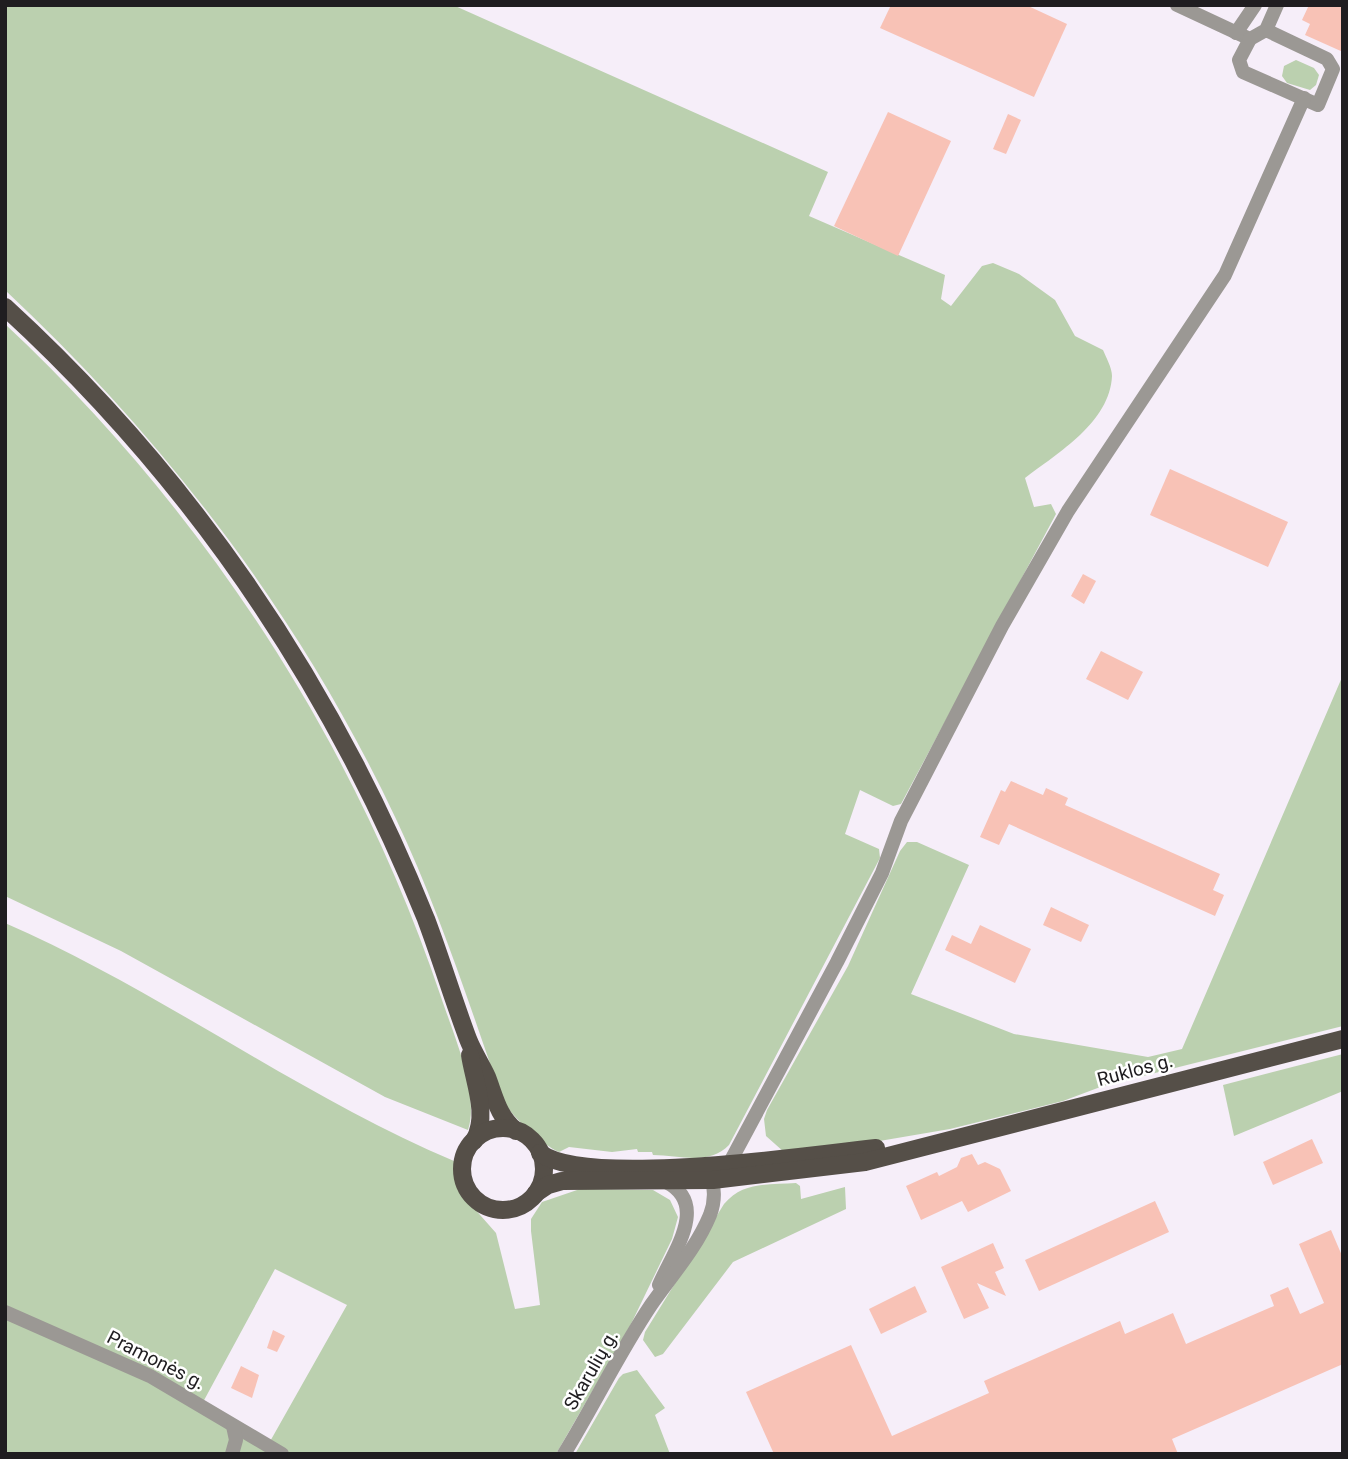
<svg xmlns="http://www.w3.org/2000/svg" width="1348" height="1459" viewBox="0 0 1348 1459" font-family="Roboto,sans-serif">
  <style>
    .green { fill: #bbd0af; fill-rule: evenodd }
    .building { fill: #f8c2b6 }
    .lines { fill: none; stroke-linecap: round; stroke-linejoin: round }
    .minor { stroke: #9b9894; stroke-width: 14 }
    .major { stroke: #554f48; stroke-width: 18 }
    .labels { text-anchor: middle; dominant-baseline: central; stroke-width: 5; stroke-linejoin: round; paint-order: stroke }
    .street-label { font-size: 19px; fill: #1f1d20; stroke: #fff }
  </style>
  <rect width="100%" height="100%" fill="#f6eef9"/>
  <g class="green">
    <path d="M 5,5 L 453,5 L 828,172 L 809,216 L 945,275 L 941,299 L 951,306 L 982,266 L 993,263 L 1019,274 L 1055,300 L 1075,336 L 1103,350 C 1106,357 1112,368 1112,376 C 1110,422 1058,453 1025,478 L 1034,507 L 1051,504 L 1056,514 L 901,804 L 893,806 L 860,790 L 845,834 L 879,849 L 880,858 L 729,1145 C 709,1166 680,1155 653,1155 L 652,1152 L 638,1152 L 637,1149 L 612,1152 L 569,1147 L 559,1152 C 540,1143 515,1119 503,1101 C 470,1006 439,910 396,819 C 301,617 167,442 5,290 Z"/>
    <path d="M 1296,60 L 1314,68 L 1319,75 L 1316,85 L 1310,90 L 1287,83 L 1282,76 L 1284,66 Z"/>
    <path d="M 5,324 C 202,508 355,741 441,997 C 453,1033 480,1094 468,1130 L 385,1097 L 121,951 L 5,896 Z"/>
    <path d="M 1343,675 L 1343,1026 L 1103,1086 L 1063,1101 L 950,1129 L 856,1145 L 784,1152 L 766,1136 L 764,1119 L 767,1110 L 848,966 L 900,851 L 907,842 L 917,842 L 969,865 L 911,994 L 1014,1034 L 1148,1057 L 1182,1049 Z"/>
    <path d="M 5,923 C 161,991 298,1095 454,1161 L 458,1190 L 496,1233 L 515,1309 L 540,1305 L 531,1231 L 531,1219 L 542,1202 L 580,1189 L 653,1190 L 670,1200 L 678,1217 L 672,1239 L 631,1324 L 556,1454 L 5,1454 ZM 275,1269 L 347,1305 L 268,1445 L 202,1404 Z"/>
    <path d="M 1343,1054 L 1343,1091 L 1234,1136 L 1223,1085 Z"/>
    <path d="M 796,1183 L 800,1186 L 801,1199 L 845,1187 L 846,1209 L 733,1262 L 663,1354 L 655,1357 L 643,1340 L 645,1332 L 724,1204 C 743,1181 769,1185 796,1183 Z"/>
    <path d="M 637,1370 L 665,1408 L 655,1415 L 670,1454 L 575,1454 L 619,1378 L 623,1374 Z"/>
  </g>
  <g class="building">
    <path d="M 891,5 L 1026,5 L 1067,24 L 1034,97 L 880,28 Z"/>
    <path d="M 1309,5 L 1343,7 L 1343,52 L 1305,35 L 1310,24 L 1302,20 Z"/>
    <path d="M 888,112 L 951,141 L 898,256 L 834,226 Z"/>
    <path d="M 1008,114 L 1021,120 L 1006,154 L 993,149 Z"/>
    <path d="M 1170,469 L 1288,522 L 1268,567 L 1150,515 Z"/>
    <path d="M 1083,574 L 1096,581 L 1084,604 L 1071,596 Z"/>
    <path d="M 1101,651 L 1143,672 L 1128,700 L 1086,679 Z"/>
    <path d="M 1011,781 L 1043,795 L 1046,788 L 1068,798 L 1065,805 L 1220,874 L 1213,890 L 1224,895 L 1215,916 L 1009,824 L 999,845 L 980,837 L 1001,790 L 1005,792 Z"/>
    <path d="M 1051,907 L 1089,925 L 1081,942 L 1043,925 Z"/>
    <path d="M 980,925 L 1031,949 L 1015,983 L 945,950 L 952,935 L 971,944 Z"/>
    <path d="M 1312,1139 L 1323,1163 L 1273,1185 L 1263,1162 Z"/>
    <path d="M 972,1154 L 978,1165 L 985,1162 L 1000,1169 L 1011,1191 L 968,1212 L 962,1201 L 921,1220 L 906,1186 L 937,1172 L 939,1176 L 957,1167 L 961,1158 Z"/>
    <path d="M 1155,1201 L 1169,1232 L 1039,1291 L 1025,1260 Z"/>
    <path d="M 1331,1230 L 1343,1258 L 1343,1364 L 1172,1439 L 1178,1454 L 774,1454 L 746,1392 L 851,1345 L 892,1436 L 989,1393 L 984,1381 L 1120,1321 L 1125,1334 L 1173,1313 L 1186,1344 L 1274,1306 L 1270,1295 L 1288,1287 L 1300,1314 L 1324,1303 L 1299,1244 Z"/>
    <path d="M 993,1243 L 1004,1268 L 995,1272 L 1006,1296 L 977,1283 L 989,1308 L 964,1319 L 941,1267 Z"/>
    <path d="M 915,1286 L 927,1312 L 881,1334 L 869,1309 Z"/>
    <path d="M 273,1330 L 285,1336 L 277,1352 L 267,1348 Z"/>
    <path d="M 241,1366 L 259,1375 L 252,1398 L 231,1388 Z"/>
  </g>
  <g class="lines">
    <g class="minor">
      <path d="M 1177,5 L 1250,39"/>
      <path d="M 1266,30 L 1327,59 L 1333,69 L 1318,105 L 1243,72 L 1239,60 L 1250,39 L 1266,30 L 1277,5"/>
      <path d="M 1236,33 L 1255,5"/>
      <path d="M 729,1164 L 837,962 L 882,873 L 901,821 L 1002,626 L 1068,511 L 1225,275 L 1304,98"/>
      <path d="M 659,1285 C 673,1252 710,1204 666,1182"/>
      <path d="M 5,1312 L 150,1376 L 282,1454"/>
      <path d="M 232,1454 L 236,1440 L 233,1426"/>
      <path d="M 564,1454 C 594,1405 619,1353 651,1305 C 671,1276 696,1249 710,1215 C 715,1202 716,1185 708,1174"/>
    </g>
    <g class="major">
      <path d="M 5,307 C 148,438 267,594 356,766 C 382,816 405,867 426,919 C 441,959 453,999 468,1039 C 473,1052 481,1064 487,1077 C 495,1098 498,1116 516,1131"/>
      <path d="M 470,1055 C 474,1082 489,1115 474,1141"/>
      <circle cx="503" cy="1169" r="41"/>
      <path d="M 540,1153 C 586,1188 812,1155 876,1148"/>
      <path d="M 536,1193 L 548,1185 L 562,1181 L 713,1180 L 865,1162 L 1343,1039"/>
    </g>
  </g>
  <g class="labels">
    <g class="street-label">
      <text transform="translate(1135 1070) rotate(-15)">Ruklos g.</text>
      <text transform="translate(156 1360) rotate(27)">Pramonės g.</text>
      <text transform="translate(591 1370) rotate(-60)">Skarulių g.</text>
    </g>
  </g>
  <rect width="1348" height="1459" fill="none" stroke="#1f1d20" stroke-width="14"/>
</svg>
